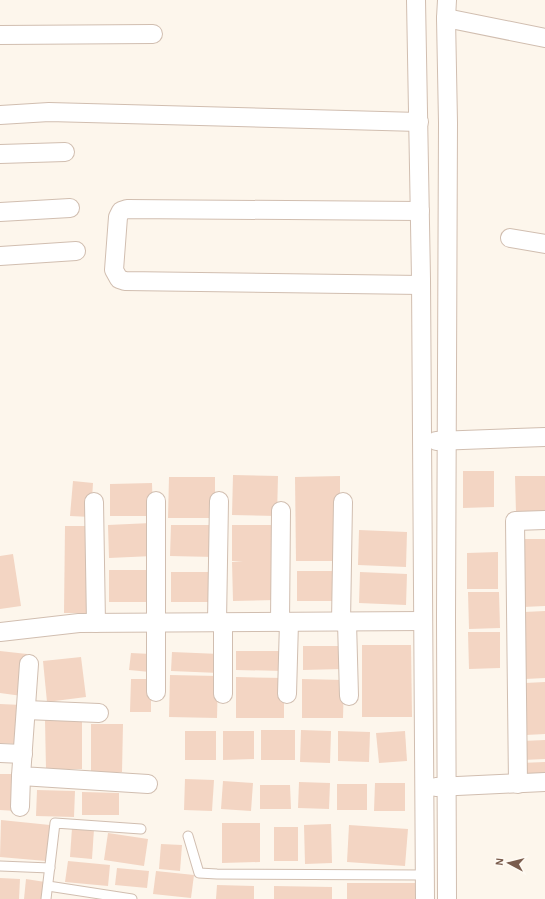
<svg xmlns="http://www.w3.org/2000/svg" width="545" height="899" viewBox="0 0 545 899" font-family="'Alegreya Sans',sans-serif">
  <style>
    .building { fill: #f3d5c3 }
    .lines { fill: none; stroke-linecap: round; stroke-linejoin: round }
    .lane-casing { stroke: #d1beb0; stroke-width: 11 }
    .street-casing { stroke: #d1beb0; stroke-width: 20 }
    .lane { stroke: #fff; stroke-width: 9 }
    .street { stroke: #fff; stroke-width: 18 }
  </style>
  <rect width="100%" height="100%" fill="#fdf6ec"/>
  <g class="building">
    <path d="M 463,471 L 494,471 L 494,507 L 463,508 Z"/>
    <path d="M 233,475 L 278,476 L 277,516 L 232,515 Z"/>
    <path d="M 340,476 L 340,561 L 296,561 L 295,477 Z"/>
    <path d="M 515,476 L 545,476 L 545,512 L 516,513 Z"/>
    <path d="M 169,477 L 215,477 L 215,518 L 168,518 Z"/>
    <path d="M 73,481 L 93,483 L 91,517 L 70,516 Z"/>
    <path d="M 152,483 L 153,516 L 110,516 L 110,484 Z"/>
    <path d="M 151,523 L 153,556 L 109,558 L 108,525 Z"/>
    <path d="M 171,525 L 215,525 L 214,557 L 170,556 Z"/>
    <path d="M 232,525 L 275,525 L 276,600 L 233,601 L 232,562 L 243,562 L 232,561 Z"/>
    <path d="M 65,526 L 93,526 L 92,613 L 64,613 Z"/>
    <path d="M 359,530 L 407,532 L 406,567 L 358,565 Z"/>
    <path d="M 523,539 L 545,539 L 545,606 L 523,607 Z"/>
    <path d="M 498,552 L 498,589 L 467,589 L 467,553 Z"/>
    <path d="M 13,554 L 21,606 L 0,609 L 0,556 Z"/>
    <rect x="109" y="570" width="42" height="32"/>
    <path d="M 297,571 L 339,571 L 338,601 L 297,601 Z"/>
    <rect x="171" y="572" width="43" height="30"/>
    <path d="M 360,572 L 407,574 L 406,605 L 359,603 Z"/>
    <path d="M 468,592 L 499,592 L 500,628 L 469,629 Z"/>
    <path d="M 545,611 L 545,678 L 525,679 L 524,612 Z"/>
    <path d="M 468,632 L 500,632 L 500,668 L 469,669 Z"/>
    <path d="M 362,645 L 411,645 L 412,717 L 362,717 Z"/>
    <path d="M 303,646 L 343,646 L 343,669 L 303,670 Z"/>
    <path d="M 0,651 L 27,654 L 22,696 L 0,693 Z"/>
    <path d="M 236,651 L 285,651 L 285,671 L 236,670 Z"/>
    <path d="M 172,652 L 220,654 L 219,673 L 171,671 Z"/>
    <path d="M 131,653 L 151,654 L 150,672 L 129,670 Z"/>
    <path d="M 81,657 L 86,697 L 47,702 L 43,661 Z"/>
    <path d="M 170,675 L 218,676 L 217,718 L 169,717 Z"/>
    <path d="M 236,677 L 284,678 L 284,718 L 236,718 Z"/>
    <path d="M 131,679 L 151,679 L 151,712 L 130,712 Z"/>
    <path d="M 302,679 L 344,680 L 343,718 L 302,718 Z"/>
    <path d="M 545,682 L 545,734 L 526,735 L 525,683 Z"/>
    <path d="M 0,704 L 22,705 L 20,744 L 0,743 Z"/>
    <path d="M 45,720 L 82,720 L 82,769 L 46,769 Z"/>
    <path d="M 91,724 L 123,724 L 122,772 L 91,772 Z"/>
    <rect x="261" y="730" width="34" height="30"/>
    <path d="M 301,730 L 331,731 L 330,763 L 300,762 Z"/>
    <rect x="185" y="731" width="31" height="29"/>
    <path d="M 223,731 L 254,731 L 254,759 L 223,760 Z"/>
    <path d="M 338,731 L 370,732 L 369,762 L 338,761 Z"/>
    <path d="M 405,731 L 407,761 L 379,763 L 376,733 Z"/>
    <path d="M 545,740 L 545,759 L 523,760 L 522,741 Z"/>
    <path d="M 545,762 L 545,781 L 521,782 L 520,763 Z"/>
    <path d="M 0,774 L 18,774 L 16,811 L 0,810 Z"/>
    <path d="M 185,779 L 214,780 L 212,811 L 184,810 Z"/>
    <path d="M 223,781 L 253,783 L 251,811 L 221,809 Z"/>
    <path d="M 299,782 L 330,783 L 329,809 L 298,808 Z"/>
    <path d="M 375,783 L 405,783 L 405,811 L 374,811 Z"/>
    <rect x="337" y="784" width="30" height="26"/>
    <path d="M 260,785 L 290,785 L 291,809 L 260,809 Z"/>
    <path d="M 37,790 L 75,791 L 74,817 L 36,816 Z"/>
    <path d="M 82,792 L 119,793 L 119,815 L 82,815 Z"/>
    <path d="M 1,820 L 50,825 L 46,861 L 0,857 Z"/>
    <path d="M 222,823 L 260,823 L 260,862 L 222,863 Z"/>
    <path d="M 331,824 L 332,863 L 305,864 L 304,825 Z"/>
    <path d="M 349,825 L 408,829 L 405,866 L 347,862 Z"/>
    <rect x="274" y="827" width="24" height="34"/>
    <path d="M 72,828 L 94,829 L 92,859 L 70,857 Z"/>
    <path d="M 108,833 L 148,839 L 144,866 L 104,860 Z"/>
    <path d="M 161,844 L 182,845 L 180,871 L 159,869 Z"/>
    <path d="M 68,861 L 110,865 L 108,886 L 65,882 Z"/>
    <path d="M 117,868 L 149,871 L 147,888 L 115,885 Z"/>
    <path d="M 156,871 L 194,875 L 191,898 L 153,894 Z"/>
    <path d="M 0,878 L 20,879 L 19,899 L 0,899 Z"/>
    <path d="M 26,879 L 45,882 L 42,899 L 24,899 Z"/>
    <rect x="347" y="883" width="71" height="16"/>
    <path d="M 217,885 L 254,886 L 254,899 L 216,899 Z"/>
    <path d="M 274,886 L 332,887 L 332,899 L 274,899 Z"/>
  </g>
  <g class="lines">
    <defs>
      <g id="lane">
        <path d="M 188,836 L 199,873 L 217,874 L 424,875"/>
        <path d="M 0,866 L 50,868"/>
        <path d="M 48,886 L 132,899"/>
        <path d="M 46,899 L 55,823 L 141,829"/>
      </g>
      <g id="street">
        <path d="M 416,0 L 421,279 L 425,899"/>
        <path d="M 446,18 L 545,38"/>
        <path d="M 0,35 L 153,34"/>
        <path d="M 0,115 L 49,112 L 419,122"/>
        <path d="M 0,154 L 65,152"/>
        <path d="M 420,211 L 127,209 L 121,211 L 118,217 L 114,270 L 119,279 L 125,281 L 421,285"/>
        <path d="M 0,212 L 70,208"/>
        <path d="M 510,238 L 545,244"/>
        <path d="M 0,256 L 76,251"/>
        <path d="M 436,441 L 545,437"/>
        <path d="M 156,501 L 156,692"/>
        <path d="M 94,502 L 96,623"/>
        <path d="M 217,622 L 219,501"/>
        <path d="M 223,622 L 223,694"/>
        <path d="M 280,622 L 281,511"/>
        <path d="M 341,622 L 343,502"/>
        <path d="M 347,622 L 349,696"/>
        <path d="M 0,632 L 79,623 L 423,621"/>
        <path d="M 29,664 L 21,776 L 148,784"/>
        <path d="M 287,694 L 289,622"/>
        <path d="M 26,710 L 99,713"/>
        <path d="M 0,753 L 23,754"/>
        <path d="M 518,784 L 515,521 L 545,520"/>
        <path d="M 436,787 L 545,782"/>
        <path d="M 20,807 L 21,776"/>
        <path d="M 447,899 L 446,618 L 448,123 L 446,18 L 447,0"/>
      </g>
    </defs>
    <use href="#lane" class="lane-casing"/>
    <use href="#street" class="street-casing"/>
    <use href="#lane" class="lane"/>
    <use href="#street" class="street"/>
  </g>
  <g transform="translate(509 863) rotate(277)" stroke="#fffaf3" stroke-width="3" paint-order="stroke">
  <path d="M0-3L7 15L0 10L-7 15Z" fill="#7a5c4d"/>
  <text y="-6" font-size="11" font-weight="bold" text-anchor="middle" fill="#7a5c4d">N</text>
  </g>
</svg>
